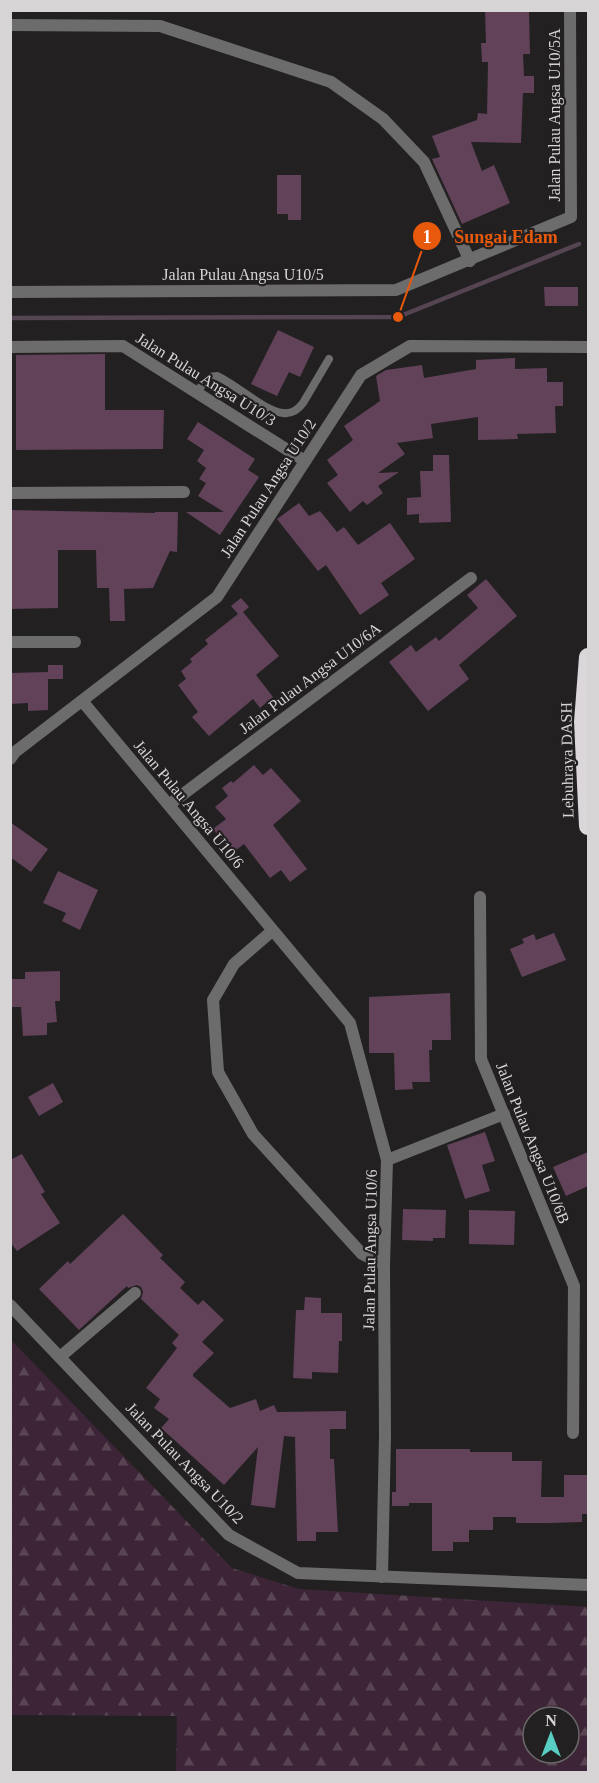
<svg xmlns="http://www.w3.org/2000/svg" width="599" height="1783" viewBox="0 0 599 1783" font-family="'Times New Roman',serif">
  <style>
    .forest { fill: url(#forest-firs); fill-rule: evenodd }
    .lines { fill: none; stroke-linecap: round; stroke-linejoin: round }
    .stream { stroke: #554452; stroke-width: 4.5 }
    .building { fill: #614259 }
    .lane { stroke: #6d6c6d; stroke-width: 8 }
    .street { stroke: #6d6c6d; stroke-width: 12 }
    .highway { stroke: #dad6d9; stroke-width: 18 }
    .labels { text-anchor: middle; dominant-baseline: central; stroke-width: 4.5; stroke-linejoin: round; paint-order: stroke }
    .street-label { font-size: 16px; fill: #d6d4d5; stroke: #232022 }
    .leader { fill: none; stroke: #e8590c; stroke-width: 2 }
    .callout-dot { fill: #e8590c; stroke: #232022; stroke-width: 2 }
    .mark-label { font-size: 18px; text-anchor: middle; font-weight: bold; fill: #fff }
    .callout-label { font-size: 18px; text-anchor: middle; font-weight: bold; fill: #e8590c; stroke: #232022; stroke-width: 4.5; stroke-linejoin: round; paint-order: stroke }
  </style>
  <defs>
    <pattern id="forest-firs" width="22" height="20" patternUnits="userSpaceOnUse" patternTransform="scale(1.5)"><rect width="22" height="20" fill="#3d2537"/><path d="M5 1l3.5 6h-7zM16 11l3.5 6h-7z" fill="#584453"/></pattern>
  </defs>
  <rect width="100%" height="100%" fill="#232022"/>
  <path class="forest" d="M 11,1340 L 232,1568 L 299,1589 L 588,1607 L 588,1772 L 176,1772 L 177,1716 L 11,1715 ZM 533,1717 L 569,1717 L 569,1753 L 533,1753 Z"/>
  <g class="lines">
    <path class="stream" d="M 10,318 L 398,317 L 579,244"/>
  </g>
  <g class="building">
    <path d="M 485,10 L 529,10 L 530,54 L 523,54 L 524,76 L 534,76 L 534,93 L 523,93 L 521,143 L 471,142 L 482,171 L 494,165 L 510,203 L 462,224 L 432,159 L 440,157 L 432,136 L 477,120 L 478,113 L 487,114 L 488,62 L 482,62 L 481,43 L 486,43 Z"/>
    <path d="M 277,175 L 301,175 L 301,220 L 288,220 L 288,214 L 277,214 Z"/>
    <path d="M 544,287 L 578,287 L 578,306 L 545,306 Z"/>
    <path d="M 278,330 L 314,347 L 300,377 L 289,372 L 277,396 L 251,384 Z"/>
    <path d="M 105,354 L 105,410 L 164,410 L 163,449 L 16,450 L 16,355 Z"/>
    <path d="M 515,358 L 515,369 L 547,368 L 547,382 L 563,382 L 563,406 L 555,406 L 556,433 L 517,434 L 518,439 L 478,440 L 478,417 L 431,424 L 433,438 L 397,443 L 405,454 L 378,473 L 399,472 L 378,486 L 383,493 L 367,505 L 363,501 L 350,512 L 327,483 L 338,475 L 327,460 L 353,440 L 344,426 L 380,401 L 376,376 L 386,370 L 422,365 L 424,378 L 476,369 L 476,360 Z"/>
    <path d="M 198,422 L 255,459 L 248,470 L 259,477 L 220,535 L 186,512 L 224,512 L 198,496 L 206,483 L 199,479 L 206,468 L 197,461 L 204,450 L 187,439 Z"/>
    <path d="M 433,455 L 449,455 L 451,522 L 419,523 L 419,514 L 407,515 L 407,498 L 421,497 L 420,471 L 433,471 Z"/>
    <path d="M 299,503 L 309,516 L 320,511 L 337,532 L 344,527 L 358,545 L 390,523 L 415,559 L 381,583 L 389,595 L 360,615 L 326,565 L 318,571 L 277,519 Z"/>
    <path d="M 10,510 L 155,513 L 155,512 L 178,512 L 177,552 L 170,551 L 153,588 L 124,589 L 125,621 L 110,621 L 109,588 L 97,588 L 96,550 L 58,550 L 58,608 L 10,609 Z"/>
    <path d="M 486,579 L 517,616 L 459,665 L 469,679 L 428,711 L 389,662 L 411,645 L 416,652 L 436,637 L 439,641 L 478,608 L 467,595 Z"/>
    <path d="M 241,598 L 249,607 L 243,612 L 279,656 L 256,675 L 273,697 L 260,708 L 253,699 L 209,736 L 192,717 L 198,712 L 178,685 L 186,679 L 181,671 L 192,662 L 190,659 L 208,644 L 205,640 L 238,614 L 231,606 Z"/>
    <rect x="48" y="665" width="15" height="14"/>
    <path d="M 48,672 L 48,710 L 28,711 L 28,703 L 10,704 L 10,673 Z"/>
    <path d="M 254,765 L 263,775 L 271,768 L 301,801 L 273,825 L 307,869 L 290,882 L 281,870 L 270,878 L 244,844 L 232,853 L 213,829 L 226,819 L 215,807 L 228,796 L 222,788 L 231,781 L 233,783 Z"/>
    <path d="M 10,822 L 48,849 L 31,872 L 10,857 Z"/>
    <path d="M 58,871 L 98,890 L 80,930 L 62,921 L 66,913 L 43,903 Z"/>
    <path d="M 554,933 L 566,960 L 522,977 L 510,949 L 524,943 L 522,939 L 534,934 L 536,940 Z"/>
    <path d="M 60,971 L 60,1001 L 55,1001 L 57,1022 L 47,1023 L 47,1035 L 23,1036 L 21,1007 L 10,1007 L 10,979 L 25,979 L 25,972 Z"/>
    <path d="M 450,993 L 451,1040 L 432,1040 L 432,1050 L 429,1050 L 430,1082 L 412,1082 L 413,1089 L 395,1090 L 394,1053 L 369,1053 L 369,997 Z"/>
    <path d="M 53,1083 L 63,1102 L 39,1116 L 28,1097 Z"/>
    <path d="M 485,1132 L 495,1161 L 482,1165 L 490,1191 L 465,1199 L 447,1145 Z"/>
    <path d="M 588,1152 L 588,1186 L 566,1196 L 553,1167 Z"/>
    <path d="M 22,1154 L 45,1192 L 41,1194 L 60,1223 L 17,1251 L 10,1242 L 10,1160 Z"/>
    <path d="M 403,1209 L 446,1210 L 445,1238 L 433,1238 L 433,1241 L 402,1240 Z"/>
    <path d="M 469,1210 L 515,1211 L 514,1245 L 469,1244 Z"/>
    <path d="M 123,1214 L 163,1255 L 160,1258 L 185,1282 L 180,1288 L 198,1305 L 203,1300 L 224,1320 L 202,1342 L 214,1353 L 193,1374 L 193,1376 L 230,1408 L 256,1399 L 260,1411 L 274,1405 L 277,1412 L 346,1411 L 346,1429 L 330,1429 L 330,1459 L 334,1459 L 338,1532 L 316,1532 L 316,1541 L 297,1541 L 295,1437 L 284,1436 L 275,1508 L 251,1505 L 258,1447 L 224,1485 L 161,1428 L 169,1419 L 154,1408 L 160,1399 L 146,1388 L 177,1348 L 172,1343 L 179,1335 L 141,1299 L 143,1292 L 141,1287 L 137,1285 L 128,1288 L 127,1286 L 79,1330 L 39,1289 L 68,1261 L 70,1264 Z"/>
    <path d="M 305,1297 L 321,1298 L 321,1313 L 342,1313 L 342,1341 L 339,1341 L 338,1373 L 312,1372 L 312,1379 L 293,1378 L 296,1310 L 304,1310 Z"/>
    <path d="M 396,1449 L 470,1449 L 470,1452 L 512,1452 L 512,1461 L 542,1461 L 541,1497 L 564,1497 L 564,1475 L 588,1475 L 588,1514 L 582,1514 L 582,1522 L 551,1523 L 516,1523 L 516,1517 L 493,1517 L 493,1530 L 469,1530 L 469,1542 L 453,1542 L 453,1551 L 432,1551 L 432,1503 L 409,1503 L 409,1506 L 392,1506 L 392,1492 L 396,1492 Z"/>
  </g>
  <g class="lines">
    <path class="lane" d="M 196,392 L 210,377 L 217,376 C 235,384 266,412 283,413 C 291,414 298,410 303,403 L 329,359"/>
    <g class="street">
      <path d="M 10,25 L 160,26 L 331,82 L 383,119 L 424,162 L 470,261"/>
      <path d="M 10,292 L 396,290 L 571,217 L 570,10"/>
      <path d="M 10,347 L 123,346 L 305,461"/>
      <path d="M 10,493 L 184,492"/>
      <path d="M 10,642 L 75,642"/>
      <path d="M 83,702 L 350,1023 L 387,1160 L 384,1265 L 385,1435 L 382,1577"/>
      <path d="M 10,759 L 15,752 L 217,597 L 361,375 L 410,346 L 588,347"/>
      <path d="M 170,804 L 471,578"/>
      <path d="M 480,897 L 481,1059 L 574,1286 L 573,1433"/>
      <path d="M 272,931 L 234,964 L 213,1000 L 218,1072 L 253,1134 L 362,1254 L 384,1265"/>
      <path d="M 387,1160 L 504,1114"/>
      <path d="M 10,1305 L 229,1535 L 298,1573 L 588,1585"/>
      <path d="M 60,1357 L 135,1293"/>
    </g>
    <path class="highway" d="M 588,657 L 583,722 L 588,826"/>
  </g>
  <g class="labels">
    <g class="street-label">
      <text transform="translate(554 115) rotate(-90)">Jalan Pulau Angsa U10/5A</text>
      <text x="243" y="274">Jalan Pulau Angsa U10/5</text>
      <text transform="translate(206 379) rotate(32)">Jalan Pulau Angsa U10/3</text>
      <text transform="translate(268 488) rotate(-57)">Jalan Pulau Angsa U10/2</text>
      <text transform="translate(310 678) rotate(-37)">Jalan Pulau Angsa U10/6A</text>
      <text transform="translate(567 760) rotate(-91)">Lebuhraya DASH</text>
      <text transform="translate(189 804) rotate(50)">Jalan Pulau Angsa U10/6</text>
      <text transform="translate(533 1143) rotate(68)">Jalan Pulau Angsa U10/6B</text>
      <text transform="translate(370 1250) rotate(-89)">Jalan Pulau Angsa U10/6</text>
      <text transform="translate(185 1463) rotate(46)">Jalan Pulau Angsa U10/2</text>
    </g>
  </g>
  <path class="leader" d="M398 317L427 236"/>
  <g class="callout-dot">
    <circle cx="398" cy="317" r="6"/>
    <circle cx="427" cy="236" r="15"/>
  </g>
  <g class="mark-label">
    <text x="427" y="243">1</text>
  </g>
  <g class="callout-label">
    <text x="506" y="243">Sungai Edam</text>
  </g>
  <rect width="599" height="1783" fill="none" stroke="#d6d4d5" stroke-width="24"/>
  <g transform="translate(551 1735)"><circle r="28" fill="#232022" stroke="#6b686a" stroke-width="1.5"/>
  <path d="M0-4.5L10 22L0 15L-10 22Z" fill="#57cec1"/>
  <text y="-9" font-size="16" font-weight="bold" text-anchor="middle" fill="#d6d4d5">N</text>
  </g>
</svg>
